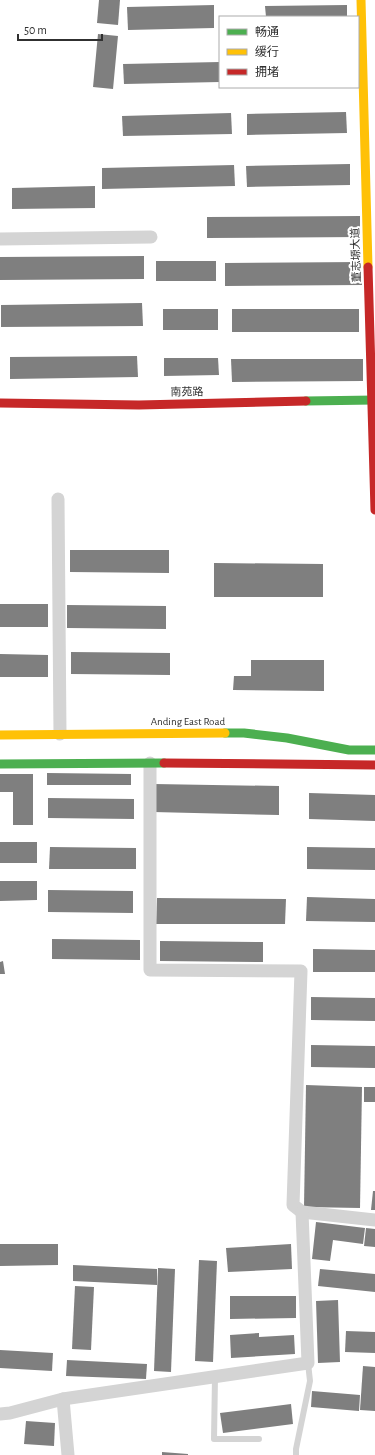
<svg xmlns="http://www.w3.org/2000/svg" width="375" height="1455" viewBox="0 0 375 1455" font-family="'Alegreya Sans','Noto Sans SC',sans-serif">
  <style>
    .building { fill: #7f7f7f }
    .lines { fill: none; stroke-linecap: round; stroke-linejoin: round }
    .lane { stroke: #d4d4d4; stroke-width: 6 }
    .street { stroke: #d4d4d4; stroke-width: 13 }
    .fast { stroke: #4caf50; stroke-width: 9 }
    .slow { stroke: #ffc107; stroke-width: 9 }
    .jam { stroke: #c62828; stroke-width: 9 }
    .labels { text-anchor: middle; dominant-baseline: central; stroke-width: 4; stroke-linejoin: round; paint-order: stroke }
    .street-label { font-size: 11px; fill: #303030; stroke: #fff }
  </style>
  <rect width="100%" height="100%" fill="#fff"/>
  <g class="building">
    <path d="M 99,0 L 120,0 L 118,25 L 97,23 Z"/>
    <path d="M 214,5 L 214,28 L 128,30 L 127,7 Z"/>
    <path d="M 347,5 L 347,17 L 266,17 L 265,6 Z"/>
    <path d="M 98,34 L 118,36 L 113,89 L 93,87 Z"/>
    <path d="M 220,62 L 220,82 L 124,84 L 123,64 Z"/>
    <path d="M 346,112 L 347,133 L 247,135 L 247,114 Z"/>
    <path d="M 231,113 L 232,134 L 123,136 L 122,116 Z"/>
    <path d="M 350,164 L 350,185 L 247,187 L 246,166 Z"/>
    <path d="M 234,165 L 235,186 L 102,189 L 102,168 Z"/>
    <path d="M 95,186 L 95,208 L 12,209 L 12,188 Z"/>
    <path d="M 360,216 L 360,237 L 207,238 L 207,217 Z"/>
    <path d="M 144,256 L 144,279 L 0,280 L 0,257 Z"/>
    <rect x="156" y="261" width="60" height="20"/>
    <path d="M 361,262 L 362,285 L 225,286 L 225,263 Z"/>
    <path d="M 142,303 L 143,326 L 1,327 L 1,305 Z"/>
    <rect x="163" y="309" width="55" height="21"/>
    <rect x="232" y="309" width="127" height="23"/>
    <path d="M 137,356 L 138,377 L 10,379 L 10,357 Z"/>
    <path d="M 164,358 L 218,358 L 219,375 L 164,376 Z"/>
    <path d="M 231,359 L 363,359 L 363,381 L 232,382 Z"/>
    <path d="M 70,550 L 169,550 L 169,573 L 70,572 Z"/>
    <path d="M 214,563 L 323,564 L 323,597 L 214,597 Z"/>
    <rect x="0" y="604" width="48" height="23"/>
    <path d="M 67,605 L 166,606 L 166,629 L 67,628 Z"/>
    <path d="M 71,652 L 170,653 L 170,675 L 71,674 Z"/>
    <path d="M 0,654 L 48,655 L 48,677 L 0,677 Z"/>
    <path d="M 251,660 L 324,660 L 324,691 L 233,690 L 234,676 L 251,676 Z"/>
    <path d="M 47,773 L 131,774 L 131,785 L 47,785 Z"/>
    <path d="M 0,774 L 33,774 L 33,825 L 13,825 L 13,792 L 0,792 Z"/>
    <path d="M 154,784 L 279,786 L 279,815 L 153,812 Z"/>
    <path d="M 309,793 L 375,795 L 375,821 L 309,819 Z"/>
    <path d="M 48,798 L 134,799 L 134,819 L 48,818 Z"/>
    <rect x="0" y="842" width="37" height="21"/>
    <path d="M 50,847 L 136,848 L 136,869 L 49,869 Z"/>
    <path d="M 307,847 L 375,848 L 375,870 L 307,869 Z"/>
    <path d="M 0,881 L 37,881 L 37,900 L 0,901 Z"/>
    <path d="M 48,890 L 133,891 L 133,913 L 48,912 Z"/>
    <path d="M 307,897 L 375,899 L 375,922 L 306,921 Z"/>
    <path d="M 157,898 L 286,899 L 285,924 L 156,924 Z"/>
    <path d="M 52,939 L 140,940 L 140,960 L 52,959 Z"/>
    <path d="M 160,941 L 263,942 L 263,962 L 160,961 Z"/>
    <path d="M 313,949 L 375,950 L 375,972 L 313,972 Z"/>
    <path d="M 3,961 L 5,974 L 0,974 L 0,962 Z"/>
    <path d="M 311,997 L 375,998 L 375,1021 L 311,1020 Z"/>
    <path d="M 311,1045 L 375,1046 L 375,1068 L 311,1067 Z"/>
    <path d="M 306,1085 L 362,1087 L 360,1208 L 304,1207 Z"/>
    <rect x="364" y="1087" width="11" height="15"/>
    <path d="M 373,1191 L 375,1191 L 375,1210 L 371,1210 Z"/>
    <path d="M 316,1222 L 365,1228 L 363,1244 L 333,1240 L 330,1261 L 312,1259 Z"/>
    <path d="M 366,1228 L 375,1229 L 375,1247 L 364,1246 Z"/>
    <path d="M 0,1244 L 58,1244 L 58,1265 L 0,1266 Z"/>
    <path d="M 291,1244 L 292,1269 L 228,1272 L 226,1248 Z"/>
    <path d="M 199,1260 L 217,1261 L 213,1362 L 195,1361 Z"/>
    <path d="M 73,1265 L 157,1269 L 157,1285 L 73,1281 Z"/>
    <path d="M 158,1268 L 175,1269 L 171,1372 L 154,1371 Z"/>
    <path d="M 320,1269 L 375,1274 L 375,1292 L 318,1286 Z"/>
    <path d="M 75,1286 L 94,1287 L 91,1350 L 72,1349 Z"/>
    <path d="M 230,1296 L 296,1296 L 296,1318 L 230,1319 Z"/>
    <path d="M 338,1300 L 340,1362 L 318,1363 L 316,1301 Z"/>
    <path d="M 346,1331 L 375,1332 L 375,1353 L 345,1352 Z"/>
    <path d="M 259,1333 L 259,1337 L 294,1335 L 295,1354 L 231,1358 L 230,1335 Z"/>
    <path d="M 0,1350 L 53,1353 L 52,1371 L 0,1368 Z"/>
    <path d="M 67,1360 L 147,1364 L 146,1379 L 66,1376 Z"/>
    <path d="M 363,1366 L 375,1367 L 375,1411 L 360,1410 Z"/>
    <path d="M 312,1391 L 360,1395 L 359,1411 L 311,1407 Z"/>
    <path d="M 291,1404 L 293,1424 L 223,1433 L 220,1413 Z"/>
    <path d="M 26,1421 L 55,1423 L 54,1446 L 24,1444 Z"/>
    <path d="M 162,1452 L 188,1454 L 188,1455 L 162,1455 Z"/>
  </g>
  <g class="lines">
    <g class="lane">
      <path d="M 215,1377 L 214,1439 L 259,1439"/>
      <path d="M 296,1455 L 296,1449 L 310,1381 L 308,1363"/>
    </g>
    <g class="street">
      <path d="M 0,239 L 151,237"/>
      <path d="M 58,499 L 60,734"/>
      <path d="M 150,763 L 150,970 L 301,971 L 293,1205 L 302,1212 L 375,1220"/>
      <path d="M 63,1399 L 68,1455"/>
      <path d="M 0,1414 L 10,1413 L 63,1399 L 308,1363 L 302,1212"/>
    </g>
    <g class="fast">
      <path d="M 306,401 L 375,400"/>
      <path d="M 225,733 L 244,733 L 287,738 L 349,750 L 375,750"/>
      <path d="M 0,764 L 164,763"/>
    </g>
    <g class="slow">
      <path d="M 361,0 L 368,267"/>
      <path d="M 0,735 L 225,733"/>
    </g>
    <g class="jam">
      <path d="M 368,267 L 375,510"/>
      <path d="M 0,403 L 139,405 L 306,401"/>
      <path d="M 164,763 L 375,765"/>
    </g>
  </g>
  <g class="labels">
    <g class="street-label">
      <text transform="translate(356 255) rotate(-92)">董志塬大道</text>
      <text transform="translate(187 392) rotate(-1)">南苑路</text>
      <text x="188" y="721">Anding East Road</text>
    </g>
  </g>
  <rect x="219" y="16" width="140" height="72" fill="#ffffff" stroke="#acacac"/>
  <rect x="227" y="29" width="20" height="6" fill="#4caf50" stroke="#acacac"/>
  <text x="255" y="36" font-size="12" fill="#303030">畅通</text>
  <rect x="227" y="49" width="20" height="6" fill="#ffc107" stroke="#acacac"/>
  <text x="255" y="56" font-size="12" fill="#303030">缓行</text>
  <rect x="227" y="69" width="20" height="6" fill="#c62828" stroke="#acacac"/>
  <text x="255" y="76" font-size="12" fill="#303030">拥堵</text>
  <path d="M18 34v6h84v-6" fill="none" stroke="#303030" stroke-width="2"/>
  <text x="24" y="34" font-size="12" fill="#303030" stroke="#ffffff" stroke-width="3" paint-order="stroke">50 m</text>
</svg>
